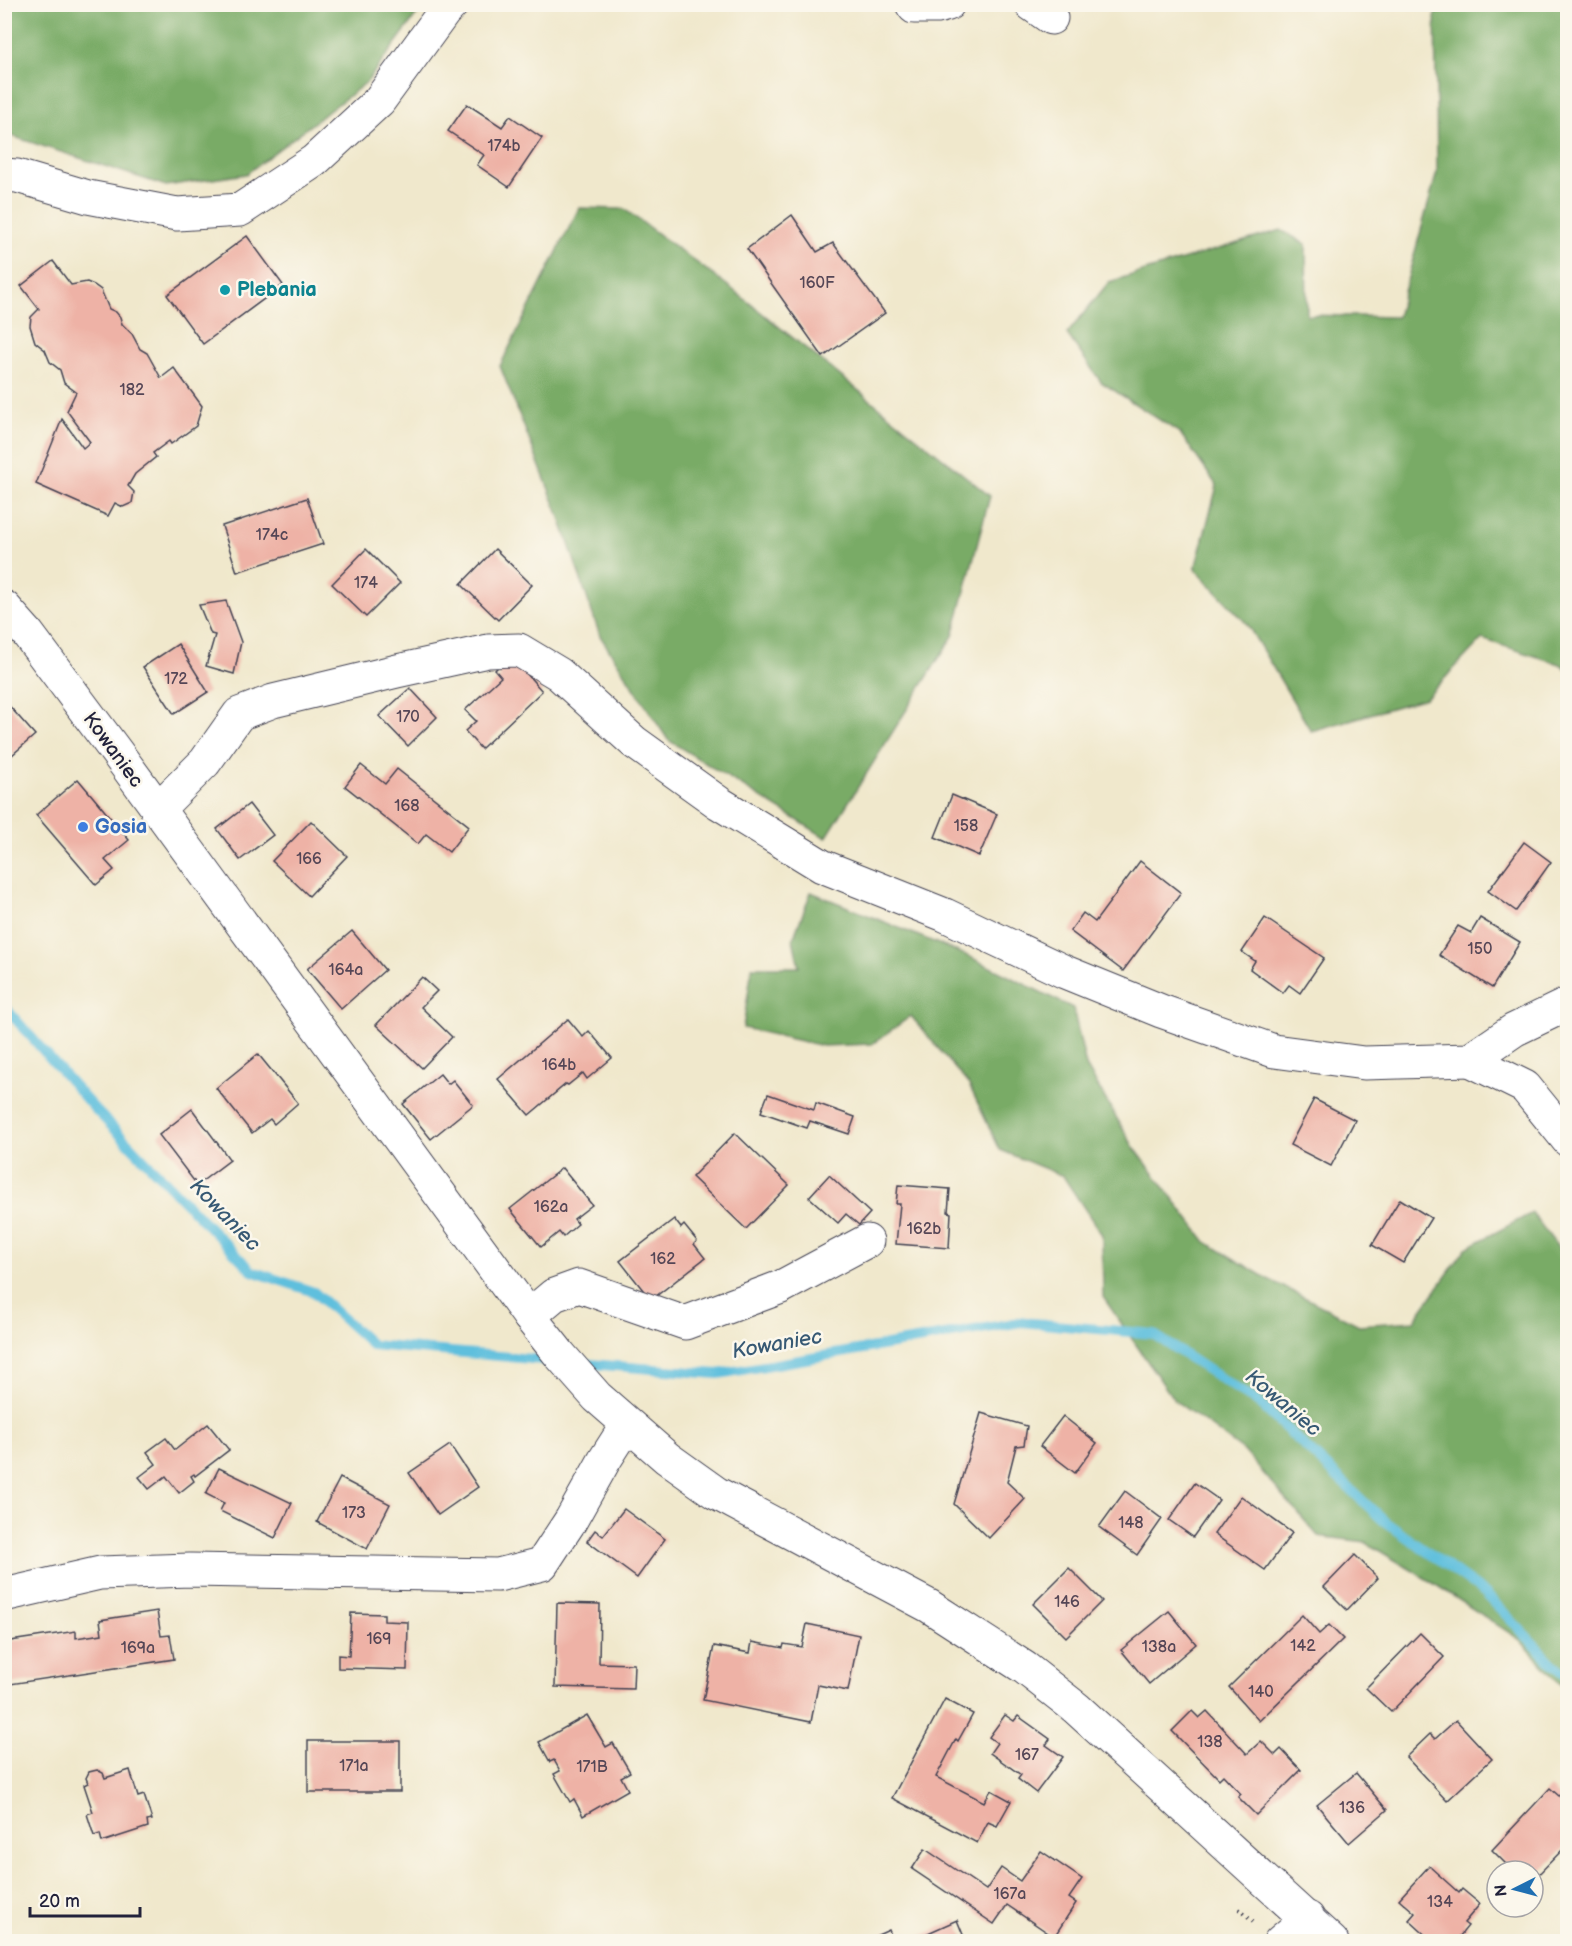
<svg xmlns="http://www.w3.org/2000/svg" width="1572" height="1946" viewBox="0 0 1572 1946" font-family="'Balsamiq Sans',sans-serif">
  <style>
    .forest { fill: #79ab66; stroke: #4e6650; stroke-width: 1.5 }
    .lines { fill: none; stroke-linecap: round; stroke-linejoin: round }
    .stream { stroke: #5fbfdd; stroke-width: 10 }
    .building { fill: #eeb2a6 }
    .minor-casing { stroke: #414051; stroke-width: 35 }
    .path { stroke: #414051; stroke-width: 4; stroke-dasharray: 1.5 4.5; stroke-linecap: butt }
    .minor { stroke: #fff; stroke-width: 33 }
    .culture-dot { fill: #0f9aa8; stroke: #fbf7ec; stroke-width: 2 }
    .shop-dot { fill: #3f7fe0; stroke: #fbf7ec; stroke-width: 2 }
    .labels { text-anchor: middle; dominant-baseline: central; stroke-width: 5; stroke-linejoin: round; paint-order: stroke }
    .number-label { font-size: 16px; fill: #554656 }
    .culture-label { font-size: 20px; font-weight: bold; fill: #0d838f; stroke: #fbf7ec; text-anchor: start }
    .street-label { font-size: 20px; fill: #22223b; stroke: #fbf7ec }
    .shop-label { font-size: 20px; font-weight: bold; fill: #366cbe; stroke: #fbf7ec; text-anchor: start }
    .water-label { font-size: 21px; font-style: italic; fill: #375974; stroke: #fbf7ec }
  </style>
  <rect width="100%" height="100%" fill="#fbf7ec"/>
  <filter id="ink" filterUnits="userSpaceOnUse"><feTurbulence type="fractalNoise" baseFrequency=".0167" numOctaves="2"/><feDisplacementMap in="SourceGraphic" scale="12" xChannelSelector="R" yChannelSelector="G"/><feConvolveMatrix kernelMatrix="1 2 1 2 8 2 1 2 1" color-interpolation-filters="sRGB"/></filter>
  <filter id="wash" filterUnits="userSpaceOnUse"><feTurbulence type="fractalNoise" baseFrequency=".008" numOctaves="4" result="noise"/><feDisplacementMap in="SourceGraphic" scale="24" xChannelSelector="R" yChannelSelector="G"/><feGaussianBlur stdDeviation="1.35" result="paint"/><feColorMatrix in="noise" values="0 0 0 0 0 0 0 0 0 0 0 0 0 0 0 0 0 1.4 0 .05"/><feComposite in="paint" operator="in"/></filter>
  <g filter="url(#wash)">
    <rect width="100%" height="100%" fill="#f0e8cc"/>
    <g class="forest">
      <path d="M 5,4 L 424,4 L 424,5 L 367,82 L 246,174 L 166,186 L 5,134 Z"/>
      <path d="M 1435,5 L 1567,5 L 1567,669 L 1560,664 L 1482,639 L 1426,698 L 1311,731 L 1247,624 L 1195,569 L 1217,486 L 1180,433 L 1101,382 L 1067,334 L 1109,282 L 1281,230 L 1306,244 L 1307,315 L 1397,317 L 1437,172 Z"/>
      <path d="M 579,208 L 624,209 L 727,285 L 990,496 L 953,636 L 826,838 L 668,740 L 600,636 L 559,515 L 500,366 Z"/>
      <path d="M 811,892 L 968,956 L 1073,1008 L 1086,1066 L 1133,1146 L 1206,1242 L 1266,1278 L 1359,1325 L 1414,1321 L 1466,1248 L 1532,1213 L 1567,1259 L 1567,1691 L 1519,1639 L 1433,1583 L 1365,1542 L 1318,1536 L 1244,1451 L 1174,1400 L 1103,1297 L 1102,1235 L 1063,1176 L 1000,1150 L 969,1085 L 911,1016 L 872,1044 L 823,1046 L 743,1028 L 752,967 L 799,967 L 793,939 Z"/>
    </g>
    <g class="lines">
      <g class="stream">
        <path d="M 4,1006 L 92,1106 L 252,1271 L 314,1292 L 372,1345 L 555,1361"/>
        <path d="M 577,1363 L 718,1374 L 1021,1322 L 1153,1334 L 1260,1404 L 1384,1521 L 1485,1593 L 1553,1664 L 1568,1676"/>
      </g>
    </g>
    <g id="blocks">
      <g class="building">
        <path d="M 467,104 L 502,127 L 510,116 L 542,138 L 509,187 L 477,165 L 484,155 L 448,131 Z"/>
        <path d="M 792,215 L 817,252 L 833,243 L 885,313 L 823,357 L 747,249 Z"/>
        <path d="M 247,236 L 283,285 L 203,344 L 167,295 Z"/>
        <path d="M 53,261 L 71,285 L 87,282 L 94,285 L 101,290 L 109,309 L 116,312 L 120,317 L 122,324 L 132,334 L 140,349 L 147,353 L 161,378 L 174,368 L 202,406 L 196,426 L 171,444 L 169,441 L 153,453 L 156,457 L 135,474 L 128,486 L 134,492 L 132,503 L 123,507 L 115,503 L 108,516 L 36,484 L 62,419 L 83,448 L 90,442 L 67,411 L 76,392 L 64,383 L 60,370 L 50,362 L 45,350 L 35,342 L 30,326 L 31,317 L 39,309 L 21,286 Z"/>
        <path d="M 307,498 L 323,544 L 237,572 L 222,526 Z"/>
        <path d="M 366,549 L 400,583 L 366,617 L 332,584 Z"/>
        <path d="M 495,549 L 532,585 L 498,620 L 461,584 Z"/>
        <path d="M 226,601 L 241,642 L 234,674 L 206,666 L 215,635 L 211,634 L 199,605 Z"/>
        <path d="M 178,644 L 208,692 L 174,714 L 143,667 Z"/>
        <path d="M 504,661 L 516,662 L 542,691 L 481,749 L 465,731 L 476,721 L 465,710 L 501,677 L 495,670 Z"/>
        <path d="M 410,688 L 437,717 L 408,746 L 379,716 Z"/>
        <path d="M 4,700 L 35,735 L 4,762 Z"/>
        <path d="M 361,765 L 385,784 L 397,769 L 469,826 L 449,852 L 426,834 L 418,844 L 345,786 Z"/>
        <path d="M 78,779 L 129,840 L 105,860 L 114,870 L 96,885 L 36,815 Z"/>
        <path d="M 952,795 L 997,814 L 979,856 L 935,837 Z"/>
        <path d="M 249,804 L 273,835 L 240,860 L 217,829 Z"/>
        <path d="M 311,821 L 347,856 L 309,896 L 272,861 Z"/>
        <path d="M 1524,842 L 1551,862 L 1516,911 L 1488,891 Z"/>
        <path d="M 1140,861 L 1181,893 L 1123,971 L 1070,931 L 1083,913 L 1095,922 Z"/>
        <path d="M 1265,918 L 1324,958 L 1300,993 L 1289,985 L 1283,993 L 1250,969 L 1255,961 L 1242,952 Z"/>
        <path d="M 1480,918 L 1520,942 L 1492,988 L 1439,955 L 1458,926 L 1471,933 Z"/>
        <path d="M 352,931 L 385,970 L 341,1009 L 307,969 Z"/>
        <path d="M 422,977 L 437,991 L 421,1007 L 452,1037 L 422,1068 L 376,1025 Z"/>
        <path d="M 568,1019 L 583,1037 L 589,1031 L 612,1058 L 587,1079 L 583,1073 L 568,1085 L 566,1084 L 529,1115 L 498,1079 Z"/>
        <path d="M 258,1054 L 298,1103 L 274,1124 L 270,1119 L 252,1133 L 216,1088 Z"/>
        <path d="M 440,1074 L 448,1084 L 453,1080 L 473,1105 L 431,1139 L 403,1104 Z"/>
        <path d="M 768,1094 L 814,1110 L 816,1103 L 855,1117 L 849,1134 L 810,1121 L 807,1128 L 761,1112 Z"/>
        <path d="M 1314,1099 L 1355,1120 L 1331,1166 L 1290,1145 Z"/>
        <path d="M 192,1109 L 230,1160 L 197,1185 L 159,1135 Z"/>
        <path d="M 735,1133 L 789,1185 L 746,1229 L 692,1177 Z"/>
        <path d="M 562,1168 L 592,1205 L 574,1219 L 578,1224 L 563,1237 L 559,1232 L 541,1247 L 510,1209 Z"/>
        <path d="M 829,1175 L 870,1213 L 859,1225 L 846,1214 L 838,1223 L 809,1197 Z"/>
        <path d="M 898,1185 L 950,1189 L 948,1212 L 951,1213 L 949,1248 L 896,1244 L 900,1204 L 896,1204 Z"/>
        <path d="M 1400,1199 L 1431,1218 L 1403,1263 L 1372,1245 Z"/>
        <path d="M 674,1219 L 681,1228 L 684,1225 L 697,1241 L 694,1244 L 705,1258 L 651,1300 L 620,1261 Z"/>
        <path d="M 981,1413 L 1027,1426 L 1024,1445 L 1016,1446 L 1007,1482 L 1025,1499 L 989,1538 L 954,1504 Z"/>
        <path d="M 1063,1416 L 1097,1443 L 1075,1473 L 1040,1446 Z"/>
        <path d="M 208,1424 L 229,1450 L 195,1476 L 194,1474 L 191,1476 L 194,1481 L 179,1493 L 166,1476 L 149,1489 L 139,1477 L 156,1464 L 147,1452 L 166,1438 L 175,1450 Z"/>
        <path d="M 450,1445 L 478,1487 L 438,1515 L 409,1473 Z"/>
        <path d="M 219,1468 L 292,1503 L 275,1538 L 220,1511 L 224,1503 L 206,1494 Z"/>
        <path d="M 340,1478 L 390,1504 L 367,1549 L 317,1522 Z"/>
        <path d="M 1195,1483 L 1219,1500 L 1193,1537 L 1169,1520 Z"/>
        <path d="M 1125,1491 L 1162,1519 L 1137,1555 L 1099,1527 Z"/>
        <path d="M 1241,1496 L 1292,1533 L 1265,1570 L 1214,1534 Z"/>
        <path d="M 624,1509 L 665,1539 L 637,1578 L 587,1541 L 595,1530 L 603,1536 Z"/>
        <path d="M 1355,1555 L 1378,1578 L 1347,1610 L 1324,1587 Z"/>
        <path d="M 1069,1568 L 1102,1601 L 1066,1637 L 1033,1604 Z"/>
        <path d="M 557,1603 L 600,1604 L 599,1663 L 634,1664 L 633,1689 L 555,1687 Z"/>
        <path d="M 157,1611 L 161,1636 L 170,1635 L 174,1659 L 4,1685 L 4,1642 L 76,1631 L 76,1638 L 102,1634 L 100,1620 Z"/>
        <path d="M 1169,1611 L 1196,1644 L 1149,1684 L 1121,1650 Z"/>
        <path d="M 351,1613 L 384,1614 L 384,1621 L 408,1622 L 407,1670 L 338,1668 L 338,1655 L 349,1656 Z"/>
        <path d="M 1302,1615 L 1319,1634 L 1329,1625 L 1343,1639 L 1259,1721 L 1229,1687 Z"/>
        <path d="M 807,1624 L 859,1635 L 848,1691 L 818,1685 L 811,1722 L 703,1700 L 714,1646 L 750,1653 L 752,1642 L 783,1648 L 784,1644 L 802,1647 Z"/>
        <path d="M 1420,1633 L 1444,1657 L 1391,1712 L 1366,1688 Z"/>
        <path d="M 945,1699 L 973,1714 L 958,1741 L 956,1739 L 936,1777 L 984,1802 L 991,1790 L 1011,1801 L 997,1826 L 988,1822 L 977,1843 L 892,1798 Z"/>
        <path d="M 1192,1711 L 1199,1718 L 1207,1711 L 1247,1754 L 1261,1741 L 1275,1755 L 1281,1749 L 1301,1770 L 1256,1815 L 1238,1797 L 1241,1794 L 1223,1775 L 1219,1779 L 1172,1731 Z"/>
        <path d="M 587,1715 L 606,1747 L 613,1743 L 630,1772 L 621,1777 L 628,1790 L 583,1816 L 574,1799 L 570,1802 L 554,1774 L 560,1771 L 554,1760 L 550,1762 L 539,1742 Z"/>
        <path d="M 1005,1715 L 1014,1721 L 1018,1716 L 1050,1739 L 1046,1745 L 1063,1757 L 1036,1793 L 1018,1779 L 1021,1775 L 990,1753 L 997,1743 L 989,1737 Z"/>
        <path d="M 1456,1720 L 1492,1759 L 1447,1801 L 1406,1757 L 1430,1734 L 1435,1739 Z"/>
        <rect x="308" y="1741" width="92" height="51"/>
        <path d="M 97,1770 L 103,1773 L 105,1778 L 130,1770 L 138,1797 L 144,1795 L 152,1820 L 147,1821 L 148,1827 L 102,1842 L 100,1834 L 94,1836 L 87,1814 L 93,1812 L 84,1785 L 88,1783 L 86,1778 L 89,1772 Z"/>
        <path d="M 1356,1773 L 1387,1810 L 1349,1843 L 1317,1805 Z"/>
        <path d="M 1550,1788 L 1568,1804 L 1568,1844 L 1533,1880 L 1533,1871 L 1513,1871 L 1492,1850 Z"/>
        <path d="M 925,1849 L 986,1890 L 1001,1868 L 1020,1881 L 1041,1851 L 1082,1879 L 1069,1898 L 1076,1903 L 1054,1937 L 1007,1905 L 994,1924 L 912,1869 Z"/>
        <path d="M 1429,1866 L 1459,1893 L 1462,1889 L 1480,1904 L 1464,1923 L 1468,1926 L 1455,1942 L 1433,1942 L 1409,1920 L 1415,1913 L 1399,1899 Z"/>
        <path d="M 957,1920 L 966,1942 L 908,1942 Z"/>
        <path d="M 889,1930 L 894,1942 L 862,1942 Z"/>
      </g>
    </g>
  </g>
  <g filter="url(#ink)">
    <use href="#blocks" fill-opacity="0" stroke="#414051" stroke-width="1.5"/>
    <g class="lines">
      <defs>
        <g id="minor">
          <path d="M 912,4 L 914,7 L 937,7 L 948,4"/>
          <path d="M 1031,4 L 1051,18"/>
          <path d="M 4,175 L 17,176 L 88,197 L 177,214 L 240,210 L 314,161 L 379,101 L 444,12 L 452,4"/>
          <path d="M 4,607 L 28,634 L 117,753 L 529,1316 L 560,1355 L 597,1397 L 667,1458 L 716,1493 L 929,1606 L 1025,1668 L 1076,1708 L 1332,1942"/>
          <path d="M 157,810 L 205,762 L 239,714 L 273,701 L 397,671 L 488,651 L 519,650 L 559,674 L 634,742 L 719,803 L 822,866 L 945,915 L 1065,972 L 1161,1011 L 1274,1051 L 1364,1063 L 1470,1060 L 1514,1030 L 1568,1004"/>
          <path d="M 1470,1060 L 1525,1087 L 1568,1140"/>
          <path d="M 529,1316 L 554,1295 L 579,1286 L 685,1323 L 781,1287 L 867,1241"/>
          <path d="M 4,1595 L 100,1573 L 190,1570 L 498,1575 L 542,1564 L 571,1520 L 604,1461 L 627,1425"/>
          <path d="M 1280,1942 L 1308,1918"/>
        </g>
      </defs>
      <use href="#minor" class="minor-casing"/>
      <path class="path" d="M 1239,1909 L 1253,1922"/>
      <use href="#minor" class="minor"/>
    </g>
  </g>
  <circle class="culture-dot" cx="225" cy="290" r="6"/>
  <circle class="shop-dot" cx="83" cy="827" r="6"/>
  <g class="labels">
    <g class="number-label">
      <text x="504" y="146">174b</text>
      <text x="817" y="283">160F</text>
      <text x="132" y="390">182</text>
      <text x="272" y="535">174c</text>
      <text x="366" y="583">174</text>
      <text x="176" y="679">172</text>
      <text x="408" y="717">170</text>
      <text x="407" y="806">168</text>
      <text x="966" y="826">158</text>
      <text x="309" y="859">166</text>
      <text x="1480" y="949">150</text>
      <text x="346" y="970">164a</text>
      <text x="559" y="1065">164b</text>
      <text x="551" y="1207">162a</text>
      <text x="924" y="1229">162b</text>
      <text x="663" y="1259">162</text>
      <text x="354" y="1513">173</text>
      <text x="1131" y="1523">148</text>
      <text x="1067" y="1602">146</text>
      <text x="379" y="1639">169</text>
      <text x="1303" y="1646">142</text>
      <text x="1159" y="1647">138a</text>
      <text x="138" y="1648">169a</text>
      <text x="1261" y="1692">140</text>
      <text x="1210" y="1742">138</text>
      <text x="1027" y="1755">167</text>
      <text x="354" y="1766">171a</text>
      <text x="592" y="1767">171B</text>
      <text x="1352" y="1808">136</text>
      <text x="1010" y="1894">167a</text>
      <text x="1440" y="1902">134</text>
    </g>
    <g class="culture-label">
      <text x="237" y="290">Plebania</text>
    </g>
    <g class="street-label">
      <text transform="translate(113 750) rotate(54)">Kowaniec</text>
    </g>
    <g class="shop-label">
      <text x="95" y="827">Gosia</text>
    </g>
    <g class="water-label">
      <text transform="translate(225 1215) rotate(46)">Kowaniec</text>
      <text transform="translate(777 1344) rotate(-10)">Kowaniec</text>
      <text transform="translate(1283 1403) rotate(40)">Kowaniec</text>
    </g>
  </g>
  <rect width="1572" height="1946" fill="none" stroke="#fbf7ec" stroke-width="24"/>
  <g transform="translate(1515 1889) rotate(264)"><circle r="28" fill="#fbf7ec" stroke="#a4a2a5" stroke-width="1.5"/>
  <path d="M0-4.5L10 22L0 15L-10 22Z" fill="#1f6fb2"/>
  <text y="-9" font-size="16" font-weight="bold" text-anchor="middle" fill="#22223b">N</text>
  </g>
  <path d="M30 1907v9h110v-9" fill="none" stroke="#22223b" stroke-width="3"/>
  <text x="39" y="1907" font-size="18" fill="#22223b" stroke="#fbf7ec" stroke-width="4.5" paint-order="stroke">20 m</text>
</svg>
